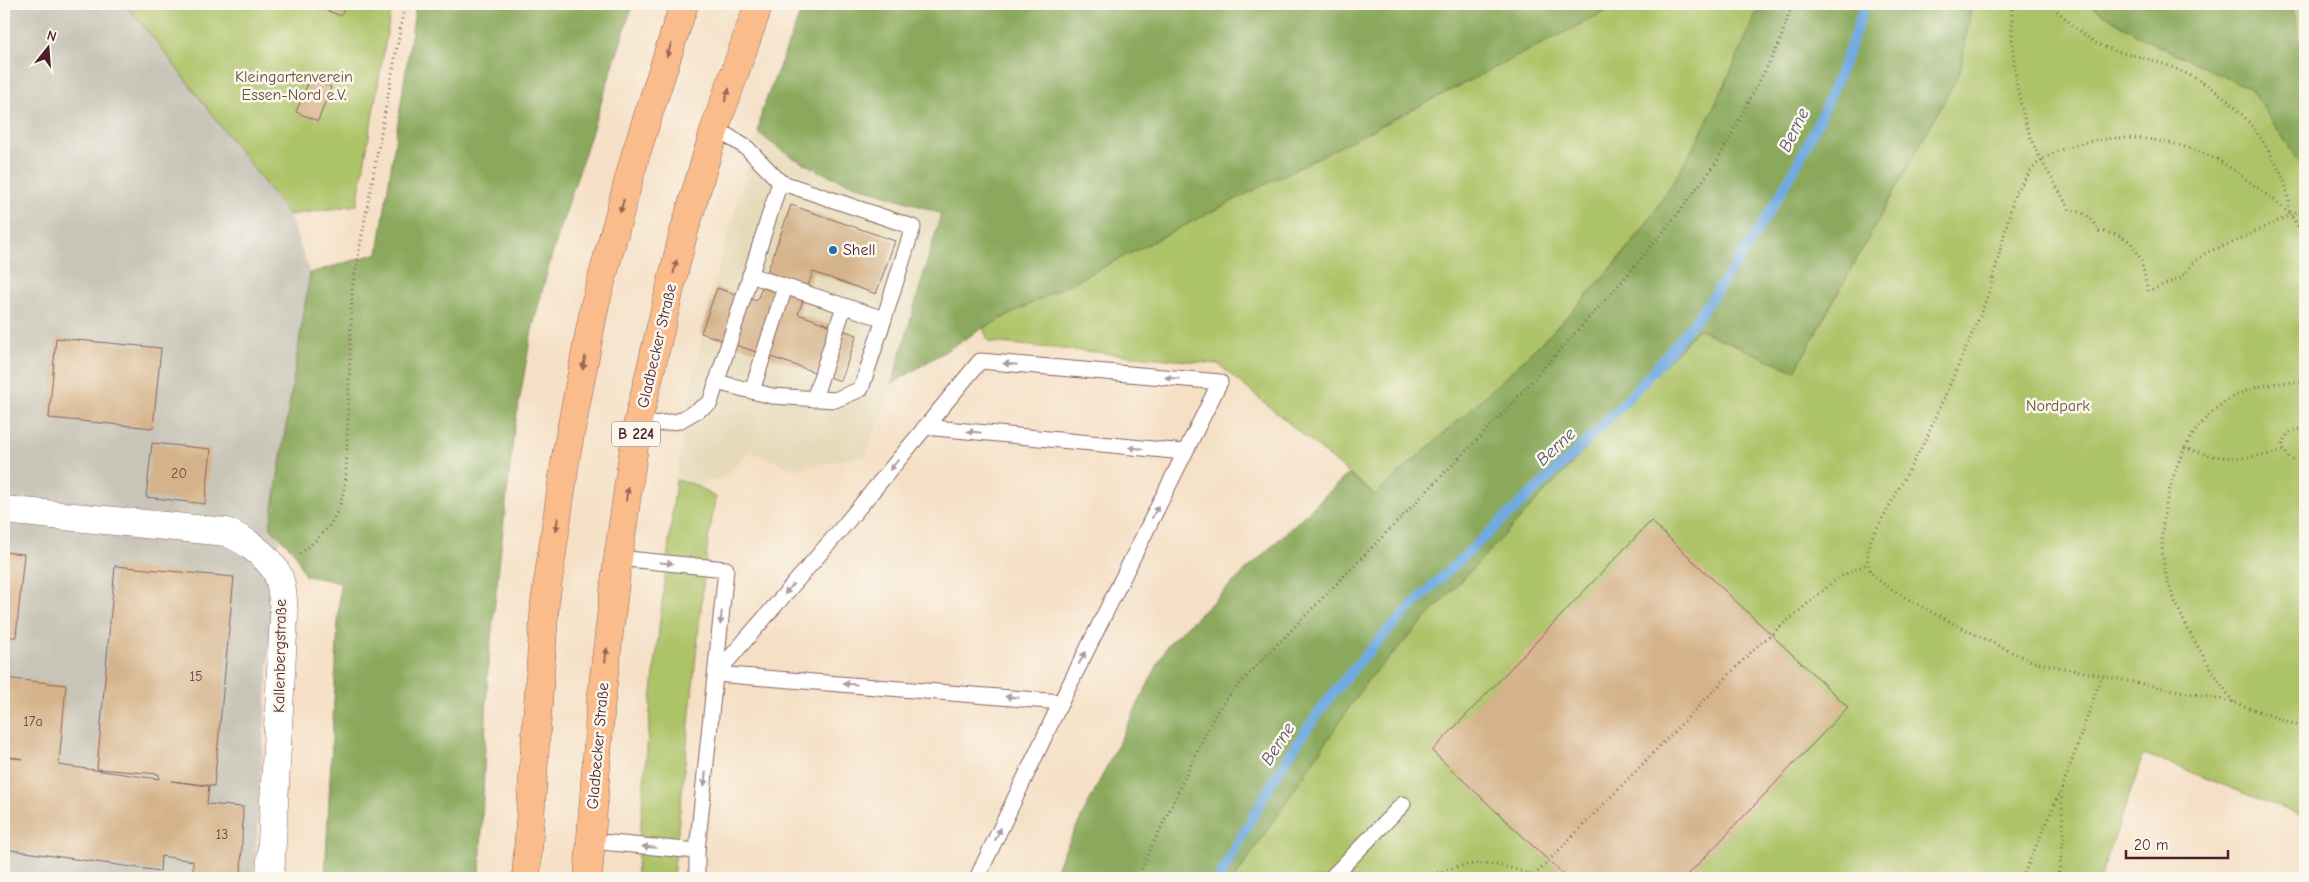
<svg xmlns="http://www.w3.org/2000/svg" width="2309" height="882" viewBox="0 0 2309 882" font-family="'Comic Neue',sans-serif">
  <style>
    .built { fill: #e6daba }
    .industrial { fill: #c8c4b8 }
    .green { fill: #adc368; stroke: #7c714a }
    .forest { fill: #8aa95c; stroke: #6a6444 }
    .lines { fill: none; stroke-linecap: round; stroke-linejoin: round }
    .stream { stroke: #71aae1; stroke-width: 10 }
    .building { fill: #d5b38a }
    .service-casing { stroke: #866361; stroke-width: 17 }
    .minor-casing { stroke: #866361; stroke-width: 29 }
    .primary-casing { stroke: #866361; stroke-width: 29 }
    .path { stroke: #866361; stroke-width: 3; stroke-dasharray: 1 4; stroke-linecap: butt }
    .service { stroke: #fff; stroke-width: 15 }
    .minor { stroke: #fff; stroke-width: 28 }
    .primary { stroke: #fabc8b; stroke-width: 28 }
    .oneway { fill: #996656 }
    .oneway2 { fill: #ae9aa0 }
    .poi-dot { fill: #1f6fb2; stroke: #fbf7ec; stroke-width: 2 }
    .labels { text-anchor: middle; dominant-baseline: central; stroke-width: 5; stroke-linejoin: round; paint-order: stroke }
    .number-label { font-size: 14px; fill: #6d4443 }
    .shield { fill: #fbf7ec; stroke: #7f6065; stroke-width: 1 }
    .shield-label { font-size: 15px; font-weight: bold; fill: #4a1f2b }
    .park-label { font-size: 16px; fill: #68503d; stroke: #fbf7ec }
    .poi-label { font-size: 16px; fill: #4a1f2b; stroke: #fbf7ec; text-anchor: start }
    .street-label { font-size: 16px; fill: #4a1f2b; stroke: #fbf7ec }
    .water-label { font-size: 18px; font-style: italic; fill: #58506b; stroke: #fbf7ec }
  </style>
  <rect width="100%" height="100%" fill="#fbf7ec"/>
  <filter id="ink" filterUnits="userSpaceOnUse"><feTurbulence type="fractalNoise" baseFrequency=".02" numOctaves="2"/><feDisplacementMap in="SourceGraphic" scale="10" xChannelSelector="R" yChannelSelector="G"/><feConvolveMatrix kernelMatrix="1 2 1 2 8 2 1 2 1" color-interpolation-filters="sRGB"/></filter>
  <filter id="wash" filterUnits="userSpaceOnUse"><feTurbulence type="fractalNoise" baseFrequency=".0096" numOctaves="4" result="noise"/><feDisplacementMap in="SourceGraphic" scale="20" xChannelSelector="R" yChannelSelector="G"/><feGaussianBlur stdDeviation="1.12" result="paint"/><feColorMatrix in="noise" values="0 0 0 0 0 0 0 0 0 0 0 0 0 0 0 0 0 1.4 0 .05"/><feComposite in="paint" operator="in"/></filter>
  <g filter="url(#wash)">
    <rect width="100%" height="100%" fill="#f5e0c6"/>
    <path class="built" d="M 758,132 L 774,147 L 805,167 L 941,214 L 892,384 L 866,456 L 792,469 L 750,451 L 724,477 L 696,485 L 676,480 L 692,384 L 710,296 Z"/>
    <path class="industrial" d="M 4,4 L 124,4 L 152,36 L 289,215 L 310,273 L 273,595 L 254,878 L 4,878 Z"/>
    <g class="green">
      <path d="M 124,4 L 392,4 L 357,205 L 289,215 L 152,36 Z"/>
      <path d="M 1620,4 L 1760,4 C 1722,96 1678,191 1612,267 C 1541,350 1457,421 1375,495 L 1218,364 L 989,342 L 983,328 Z"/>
      <path d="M 1972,4 L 2088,4 L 2144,39 L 2251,89 L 2305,171 L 2305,817 L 2144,754 L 2100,878 L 1235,878 L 1367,681 L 1698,329 L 1795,371 L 1960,72 Z"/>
      <path d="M 2292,4 L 2305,4 L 2305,69 Z"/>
      <path d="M 676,480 L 696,485 L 716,497 L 708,540 L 673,878 L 636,878 L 651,701 Z"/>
    </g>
    <g class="forest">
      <path d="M 416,4 L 633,4 L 551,258 L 532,330 L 514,431 L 488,666 L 480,878 L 325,878 L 340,582 L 305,576 L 295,553 L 270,527 L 310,273 L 378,253 Z"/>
      <path d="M 804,4 L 1620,4 L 983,328 L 892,384 L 941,214 C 877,189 811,180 758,132 L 762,110 Z"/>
      <path d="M 1760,4 L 1972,4 L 1960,72 L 1795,371 L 1698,329 L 1367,681 L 1235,878 L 1051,878 L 1168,644 L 1348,474 L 1375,495 C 1457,421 1541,350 1613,267 C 1678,190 1722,96 1760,4 Z"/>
      <path d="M 2088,4 L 2292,4 L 2305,69 L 2305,171 L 2251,89 L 2144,39 Z"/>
    </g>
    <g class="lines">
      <path class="stream" d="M 1219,878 C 1255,812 1291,745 1339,686 C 1413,596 1503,523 1586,442 C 1710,320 1812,171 1865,4"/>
    </g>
    <g id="blocks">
      <g class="building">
        <path d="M 319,4 L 346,4 L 341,16 L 318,7 Z"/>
        <path d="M 310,79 L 331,87 L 318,121 L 296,112 Z"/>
        <path d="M 791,205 L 895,241 L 876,294 L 813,272 L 798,314 L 857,335 L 841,381 L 701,333 L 717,288 L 757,301 Z"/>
        <path d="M 56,338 L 161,348 L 153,428 L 49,418 Z"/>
        <path d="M 152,443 L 211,449 L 205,504 L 146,497 Z"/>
        <path d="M 1651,521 L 1848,707 L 1685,878 L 1567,878 L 1432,751 Z"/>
        <path d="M 4,552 L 24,554 L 16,637 L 4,637 Z"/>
        <path d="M 115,566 L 234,577 L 214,786 L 171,781 L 209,786 L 207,804 L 243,807 L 241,878 L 193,878 L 193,861 L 161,856 L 160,871 L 4,849 L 4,757 L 23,759 L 4,756 L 4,678 L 66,685 L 59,765 L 159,779 L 159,774 L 97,769 Z"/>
      </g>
    </g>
  </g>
  <g filter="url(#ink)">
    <use href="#blocks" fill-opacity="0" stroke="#866361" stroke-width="1"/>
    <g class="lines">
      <defs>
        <g id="service">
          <path d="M 780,182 L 913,227 L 884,319"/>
          <path d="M 716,382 L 772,396 L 835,400 L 861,389 L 884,319 L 750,275"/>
          <path d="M 752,391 L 785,287"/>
          <path d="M 814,399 L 844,306"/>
          <path d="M 637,426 L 679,421 L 710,403 L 780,182 L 747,148 L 715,128"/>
          <path d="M 925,427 L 1184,452"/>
          <path d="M 618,558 L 726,569 L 697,851 L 697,878"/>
          <path d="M 716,674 L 842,528 L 980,361 L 1220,382 L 1061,702 L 977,878"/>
          <path d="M 716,674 L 1061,702"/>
          <path d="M 590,841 L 697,851"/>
          <path d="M 1331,878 L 1403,804"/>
        </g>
        <path id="minor" d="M 4,510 L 226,532 C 245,540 266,554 277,573 C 283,585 283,602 284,615 L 270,878"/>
        <g id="primary">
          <path d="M 526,878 L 545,602 L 566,456 L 595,304 L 636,153 L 684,4"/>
          <path d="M 588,878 L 601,701 L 618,558 L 637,426 L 683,235 L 715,128 L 759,4"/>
        </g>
      </defs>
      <use href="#service" class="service-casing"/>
      <use href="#minor" class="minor-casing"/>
      <use href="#primary" class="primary-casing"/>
      <g class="path">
        <path d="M 2012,4 C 2011,56 2016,113 2041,160 L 2031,170 L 2015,193 L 1990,289 L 1980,316 L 1926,439 L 1871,539 C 1868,549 1865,562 1871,572 C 1881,591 2008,651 2034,662 L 2233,702 L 2305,728"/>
        <path d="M 2050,4 C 2065,18 2081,35 2100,45 C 2117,53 2137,55 2155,61 C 2204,77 2240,103 2267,148 C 2281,172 2289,186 2290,214"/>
        <path d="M 2305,208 L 2234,242 L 2207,252 L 2194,262 L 2181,278 L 2148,291 C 2141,259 2139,233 2099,232 C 2093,218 2084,211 2070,210 L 2041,160 C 2093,129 2160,133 2214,158 C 2230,166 2244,178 2258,188 C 2269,197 2282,205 2291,216 C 2296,222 2300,231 2305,238"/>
        <path d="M 2305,430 L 2297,429 L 2288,433 L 2282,446 L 2289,458 L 2298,461 L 2305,460"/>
        <path d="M 2184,448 C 2225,461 2242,460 2283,451"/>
        <path d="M 300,554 C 331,529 340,516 346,477 L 352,289 L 405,4"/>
        <path d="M 2233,702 C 2208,664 2182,626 2168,582 C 2159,552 2161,521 2169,492 C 2187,420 2229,380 2305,382"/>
        <path d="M 1137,878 L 1215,714 L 1232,692 L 1269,653 L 1505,411 L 1624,279 L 1672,221 L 1716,163 L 1779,44 L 1792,4"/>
        <path d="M 1423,878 C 1470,860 1488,859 1534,876 L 1755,648 L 1838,578 L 1868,563"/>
        <path d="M 2022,878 L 2060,792"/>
        <path d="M 2058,878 L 2064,838 L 2061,792 L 2101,677"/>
      </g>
      <use href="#service" class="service"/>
      <use href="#minor" class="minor"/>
      <use href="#primary" class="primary"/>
    </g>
    <defs><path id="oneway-solid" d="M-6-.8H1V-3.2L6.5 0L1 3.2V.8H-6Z" transform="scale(1.25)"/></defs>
    <g class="oneway">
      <use href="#oneway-solid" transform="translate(669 50) rotate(108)"/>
      <use href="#oneway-solid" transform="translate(727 95) rotate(-71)"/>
      <use href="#oneway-solid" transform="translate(622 206) rotate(105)"/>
      <use href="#oneway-solid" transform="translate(675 267) rotate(-77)"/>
      <use href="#oneway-solid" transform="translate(584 363) rotate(101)"/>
      <use href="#oneway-solid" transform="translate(627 494) rotate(-81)"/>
      <use href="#oneway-solid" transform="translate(557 524) rotate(98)"/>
      <use href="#oneway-solid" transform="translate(606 655) rotate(-83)"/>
    </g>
    <g class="oneway2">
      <use href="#oneway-solid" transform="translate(1010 364) rotate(-175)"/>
      <use href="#oneway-solid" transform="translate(1172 378) rotate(-175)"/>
      <use href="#oneway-solid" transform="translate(974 432) rotate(-174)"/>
      <use href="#oneway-solid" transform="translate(1136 448) rotate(-175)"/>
      <use href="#oneway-solid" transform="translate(894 465) rotate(129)"/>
      <use href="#oneway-solid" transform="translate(1155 512) rotate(-64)"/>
      <use href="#oneway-solid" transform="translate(666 563) rotate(6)"/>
      <use href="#oneway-solid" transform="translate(789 589) rotate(131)"/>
      <use href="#oneway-solid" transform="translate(721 618) rotate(96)"/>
      <use href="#oneway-solid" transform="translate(1082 658) rotate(-63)"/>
      <use href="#oneway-solid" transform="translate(850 684) rotate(-176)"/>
      <use href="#oneway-solid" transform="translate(1012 697) rotate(-175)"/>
      <use href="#oneway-solid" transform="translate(705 779) rotate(96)"/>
      <use href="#oneway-solid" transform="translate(998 834) rotate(-65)"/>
      <use href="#oneway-solid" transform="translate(649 847) rotate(-175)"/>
    </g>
  </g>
  <circle class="poi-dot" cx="833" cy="250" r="5"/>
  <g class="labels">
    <g class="number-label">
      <text x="179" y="473">20</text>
      <text x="196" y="676">15</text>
      <text x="33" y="721">17a</text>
      <text x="222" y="834">13</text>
    </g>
    <rect class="shield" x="612" y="421.5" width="48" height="25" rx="4"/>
    <g class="shield-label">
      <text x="636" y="434">B 224</text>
    </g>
    <g class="park-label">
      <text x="294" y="77">Kleingartenverein<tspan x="294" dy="18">Essen-Nord e.V.</tspan></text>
      <text x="2058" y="406">Nordpark</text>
    </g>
    <g class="poi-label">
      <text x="843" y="250">Shell</text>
    </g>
    <g class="street-label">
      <text transform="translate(657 346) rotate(-77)">Gladbecker Straße</text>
      <text transform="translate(280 656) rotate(-89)">Kallenbergstraße</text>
      <text transform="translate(598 746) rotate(-85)">Gladbecker Straße</text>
    </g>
    <g class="water-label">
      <text transform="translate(1794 130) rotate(-64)">Berne</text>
      <text transform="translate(1556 447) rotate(-43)">Berne</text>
      <text transform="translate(1278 744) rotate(-57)">Berne</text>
    </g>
  </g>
  <rect width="2309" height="882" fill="none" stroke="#fbf7ec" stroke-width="20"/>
  <g transform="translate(48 48) rotate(17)" stroke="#fbf7ec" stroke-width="4" paint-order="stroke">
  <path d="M0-4L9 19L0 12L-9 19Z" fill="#4a1f2b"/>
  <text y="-8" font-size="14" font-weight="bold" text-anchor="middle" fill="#4a1f2b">N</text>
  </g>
  <path d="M2126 850v8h102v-8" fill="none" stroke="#4a1f2b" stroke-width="2.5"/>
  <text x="2134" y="850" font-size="15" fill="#4a1f2b" stroke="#fbf7ec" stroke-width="4" paint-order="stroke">20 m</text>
</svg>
